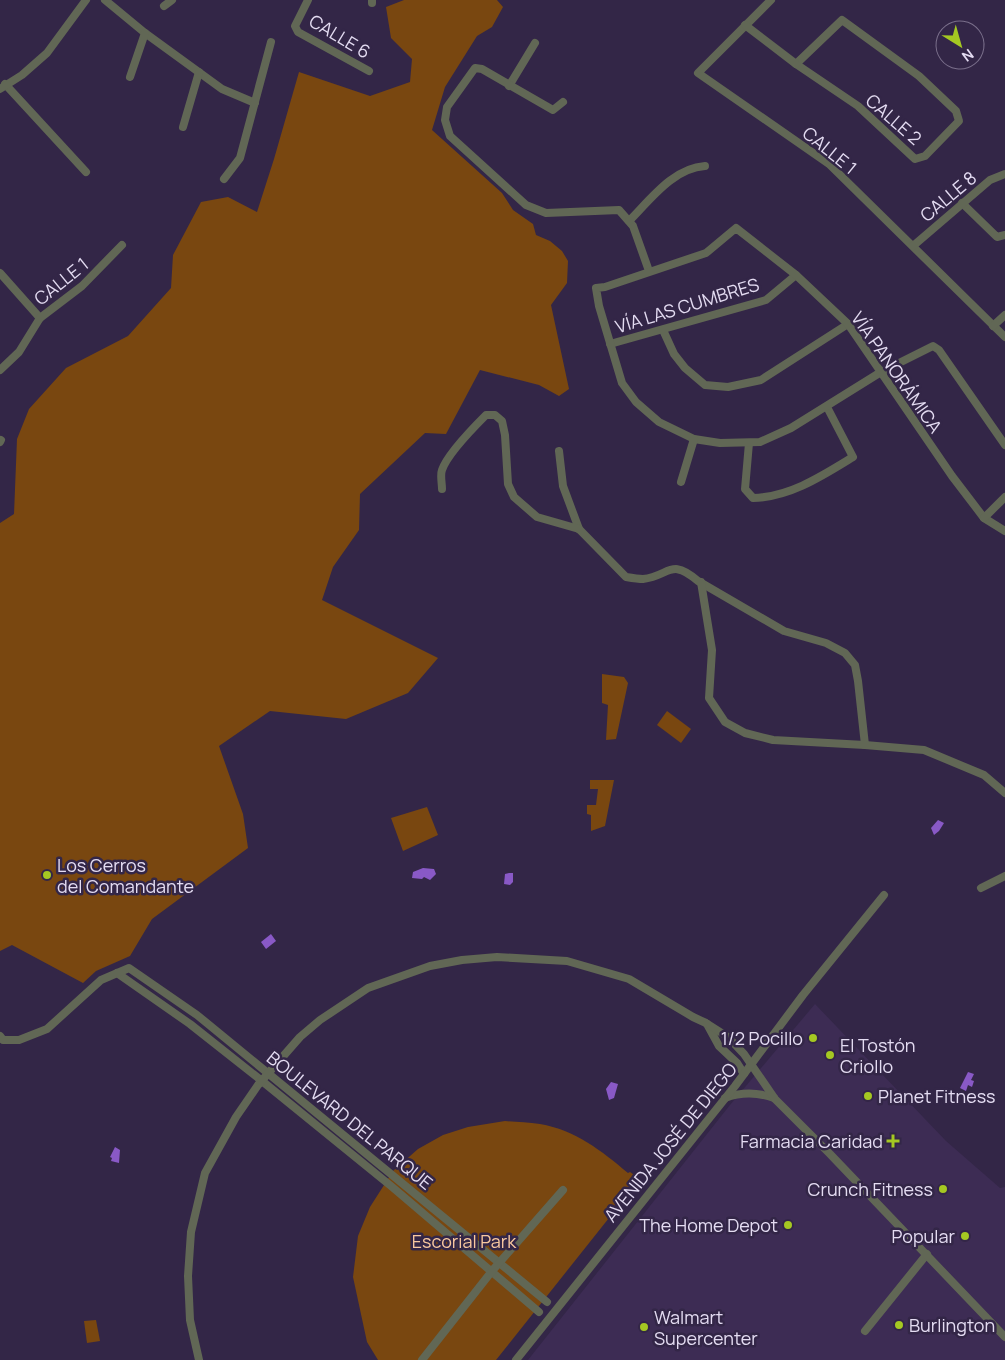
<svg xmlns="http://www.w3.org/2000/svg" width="1005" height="1360" viewBox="0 0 1005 1360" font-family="Manrope,sans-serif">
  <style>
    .built { fill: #3d2c54 }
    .green { fill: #794710 }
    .water { fill: #8959c6 }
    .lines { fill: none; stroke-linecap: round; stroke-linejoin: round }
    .minor { stroke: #616755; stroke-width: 8 }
    .poi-dot { fill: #a5c822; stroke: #332647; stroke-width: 2 }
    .labels { text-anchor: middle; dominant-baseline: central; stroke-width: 5; stroke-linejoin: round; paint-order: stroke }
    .street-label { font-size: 18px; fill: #e4dcf2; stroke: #332647 }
    .poi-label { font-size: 18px; fill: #e4dcf2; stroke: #332647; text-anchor: start }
    .park-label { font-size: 18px; fill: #f9c89f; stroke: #332647 }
  </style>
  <rect width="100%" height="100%" fill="#332647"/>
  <path class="built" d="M 815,1004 L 946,1141 L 1000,1188 L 1005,1187 L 1005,1360 L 528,1360 L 730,1105 Z"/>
  <g class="green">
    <path d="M 404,0 L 497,0 L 503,7 L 492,27 L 477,36 L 445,87 L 432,130 L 502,193 L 513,210 L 533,224 L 536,235 L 550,241 L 562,251 L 568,261 L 567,283 L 551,305 L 569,389 L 559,396 L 539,385 L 480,370 L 446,434 L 425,433 L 360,494 L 359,530 L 333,567 L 322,600 L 438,658 L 408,693 L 346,719 L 270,711 L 219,746 L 243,814 L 248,848 L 152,919 L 130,956 L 96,971 L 83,983 L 12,945 L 0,951 L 0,523 L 14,514 L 17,439 L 29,409 L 66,368 L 128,336 L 171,288 L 173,255 L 201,202 L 228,197 L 257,212 L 274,159 L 299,72 L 370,96 L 410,82 L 412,59 L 391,38 L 386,7 Z"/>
    <path d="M 602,674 L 624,677 L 628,683 L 616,739 L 606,740 L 608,705 L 602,703 Z"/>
    <path d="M 667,711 L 691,729 L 681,743 L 657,725 Z"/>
    <path d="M 590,780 L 614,780 L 605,826 L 591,831 L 591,815 L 587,814 L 587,805 L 596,805 L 598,789 L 590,789 Z"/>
    <path d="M 427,807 L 438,835 L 403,851 L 391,818 Z"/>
    <path d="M 505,1121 C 516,1122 528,1122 540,1124 C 575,1130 602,1151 628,1173 L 630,1172 L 640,1179 L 496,1360 L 378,1360 L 367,1342 L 353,1277 L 358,1236 L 370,1207 L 393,1171 L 418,1149 L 443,1135 L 468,1127 Z"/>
    <path d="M 96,1320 L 100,1341 L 87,1343 L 84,1321 Z"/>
  </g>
  <g class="water">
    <path d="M 938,820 L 944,823 L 939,831 L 934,835 L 931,828 Z"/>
    <path d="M 423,868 L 434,869 L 436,874 L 430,880 L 424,877 L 422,879 L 412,878 L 413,872 Z"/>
    <path d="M 509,873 L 513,873 L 513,882 L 510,885 L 504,884 L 505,874 Z"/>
    <path d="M 271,934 L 276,941 L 266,949 L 261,942 Z"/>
    <path d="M 968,1072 L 974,1074 L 971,1080 L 974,1081 L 972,1087 L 968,1085 L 966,1091 L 960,1088 Z"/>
    <path d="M 611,1082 L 618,1084 L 614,1098 L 609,1100 L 606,1089 Z"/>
    <path d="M 115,1147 L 120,1150 L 119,1163 L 111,1161 L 112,1158 L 110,1157 Z"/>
  </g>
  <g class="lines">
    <g class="minor">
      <path d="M 105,0 L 145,33 L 222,89 L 255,103"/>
      <path d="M 308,0 L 295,26 L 298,32 L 369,71"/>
      <path d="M 372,0 L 372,3"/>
      <path d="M 771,0 L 698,73 L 829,164 L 1005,337"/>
      <path d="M 164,6 L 172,0"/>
      <path d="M 842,20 L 919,76 L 956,111 L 959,121 L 925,156 L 915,159 L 858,106 L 796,64 Z"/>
      <path d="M 745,25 L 796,64"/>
      <path d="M 130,77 L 145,33"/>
      <path d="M 5,84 L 86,172"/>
      <path d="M 509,86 L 535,43"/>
      <path d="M 0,89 L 22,75 L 47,53 L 86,0"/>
      <path d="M 563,102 L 553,110 L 482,69 L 475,68 L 447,107 L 445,120 L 450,136 L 526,205 L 546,213 L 619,210 L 633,226 L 649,271"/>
      <path d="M 183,127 L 199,72"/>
      <path d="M 224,179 L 240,158 L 271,42"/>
      <path d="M 962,203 L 997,237 L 1005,235"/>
      <path d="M 629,221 C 650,200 673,168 705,166"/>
      <path d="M 913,246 L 990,180 L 1005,174"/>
      <path d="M 0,273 L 40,318"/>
      <path d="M 993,326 L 1005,315"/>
      <path d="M 663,330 L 674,354 L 685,368 L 705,385 L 728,387 L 761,380 L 848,324"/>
      <path d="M 610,344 L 766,300 L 796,275"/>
      <path d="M 0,370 L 19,352 L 40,318 L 82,286 L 122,245"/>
      <path d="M 0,442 L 1,440"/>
      <path d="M 749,443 L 745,489 L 753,498 C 790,497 822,476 853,457 L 827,407"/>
      <path d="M 1005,445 L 939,350 L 933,346 L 881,372 L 791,428 L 760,442 L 720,443 L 694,439 L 659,422 L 636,402 L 622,383 L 599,306 L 596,288 L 605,287 L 706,253 L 736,228 L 796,275 L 848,324 L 952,476 L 984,518 L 1005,531"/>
      <path d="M 559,451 L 563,486 L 579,529"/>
      <path d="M 681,482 L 694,439"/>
      <path d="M 442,489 C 442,483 440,475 442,470 C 447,455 475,426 486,415 L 495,415 L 502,421 L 505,435 L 508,484 L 514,497 L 537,517 L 579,529 L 626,577 C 632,578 638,579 643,579 C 670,576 670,557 698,581 L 784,631 L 826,643 L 845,653 L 855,665 L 858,681 L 865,745"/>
      <path d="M 984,518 L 1005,497"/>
      <path d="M 701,582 L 712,650 L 709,698 L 725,722 L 745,733 L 773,740 L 865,745 L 924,750 L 984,775 L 1005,793"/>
      <path d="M 981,888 L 1005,876"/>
      <path d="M 117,973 L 190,1024 L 262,1081 L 391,1186 L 539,1312"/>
      <path d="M 707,1024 L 719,1046 L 737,1063 L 744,1074"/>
      <path d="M 0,1036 L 3,1040 L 19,1040 L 47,1029 L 101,980 L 129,968 L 197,1015 L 547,1302"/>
      <path d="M 725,1098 C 741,1092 757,1092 774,1098"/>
      <path d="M 865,1331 L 927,1254"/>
      <path d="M 199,1360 L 190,1320 L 188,1276 L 191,1232 L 205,1173 L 236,1117 L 258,1085 L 300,1037 L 320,1020 L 368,988 L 430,966 L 462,960 L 497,957 L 567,961 L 629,979 L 693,1017 L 706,1023 L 728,1037 L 744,1054 L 775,1099 L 830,1154 L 1005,1337"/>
      <path d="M 422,1360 L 492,1271 L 563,1190"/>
      <path d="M 516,1360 L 735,1086 L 803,995 L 884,895"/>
    </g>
  </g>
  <g class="poi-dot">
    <circle cx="47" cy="875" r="5"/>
    <circle cx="813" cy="1038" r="5"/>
    <circle cx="830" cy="1055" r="5"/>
    <circle cx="868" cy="1096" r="5"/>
    <path d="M890.5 1133.5h5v5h5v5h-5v5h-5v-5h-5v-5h5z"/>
    <circle cx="943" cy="1189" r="5"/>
    <circle cx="788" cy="1225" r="5"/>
    <circle cx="965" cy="1236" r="5"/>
    <circle cx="899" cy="1325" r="5"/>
    <circle cx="644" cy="1327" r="5"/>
  </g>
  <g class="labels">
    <g class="street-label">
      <text transform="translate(340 36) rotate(31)">CALLE 6</text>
      <text transform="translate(894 119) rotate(41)">CALLE 2</text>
      <text transform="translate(830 150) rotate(39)">CALLE 1</text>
      <text transform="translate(948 196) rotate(-40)">CALLE 8</text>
      <text transform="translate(61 281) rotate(-39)">CALLE 1</text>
      <text transform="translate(687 305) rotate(-17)">VÍA LAS CUMBRES</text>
      <text transform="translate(897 372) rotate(55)">VÍA PANORÁMICA</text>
      <text transform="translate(350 1120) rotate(39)">BOULEVARD DEL PARQUE</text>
      <text transform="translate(670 1142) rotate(-51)">AVENIDA JOSÉ DE DIEGO</text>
    </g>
    <g class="poi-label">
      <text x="57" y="865">Los Cerros<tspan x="57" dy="21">del Comandante</tspan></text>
      <text x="803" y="1038" text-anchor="end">1/2 Pocillo</text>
      <text x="840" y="1045">El Tostón<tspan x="840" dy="21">Criollo</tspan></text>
      <text x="878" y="1096">Planet Fitness</text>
      <text x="883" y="1141" text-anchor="end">Farmacia Caridad</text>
      <text x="933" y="1189" text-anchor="end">Crunch Fitness</text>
      <text x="778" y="1225" text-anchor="end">The Home Depot</text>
      <text x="955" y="1236" text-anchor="end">Popular</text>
      <text x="654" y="1317">Walmart<tspan x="654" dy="21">Supercenter</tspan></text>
      <text x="909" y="1325">Burlington</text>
    </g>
    <g class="park-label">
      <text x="464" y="1241">Escorial Park</text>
    </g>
  </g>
  <g transform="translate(960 45) rotate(143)"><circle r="24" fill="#332647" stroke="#7a6f8b"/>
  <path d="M0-4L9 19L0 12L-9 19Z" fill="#a5c822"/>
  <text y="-8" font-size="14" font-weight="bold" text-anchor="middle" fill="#e4dcf2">N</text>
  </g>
</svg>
